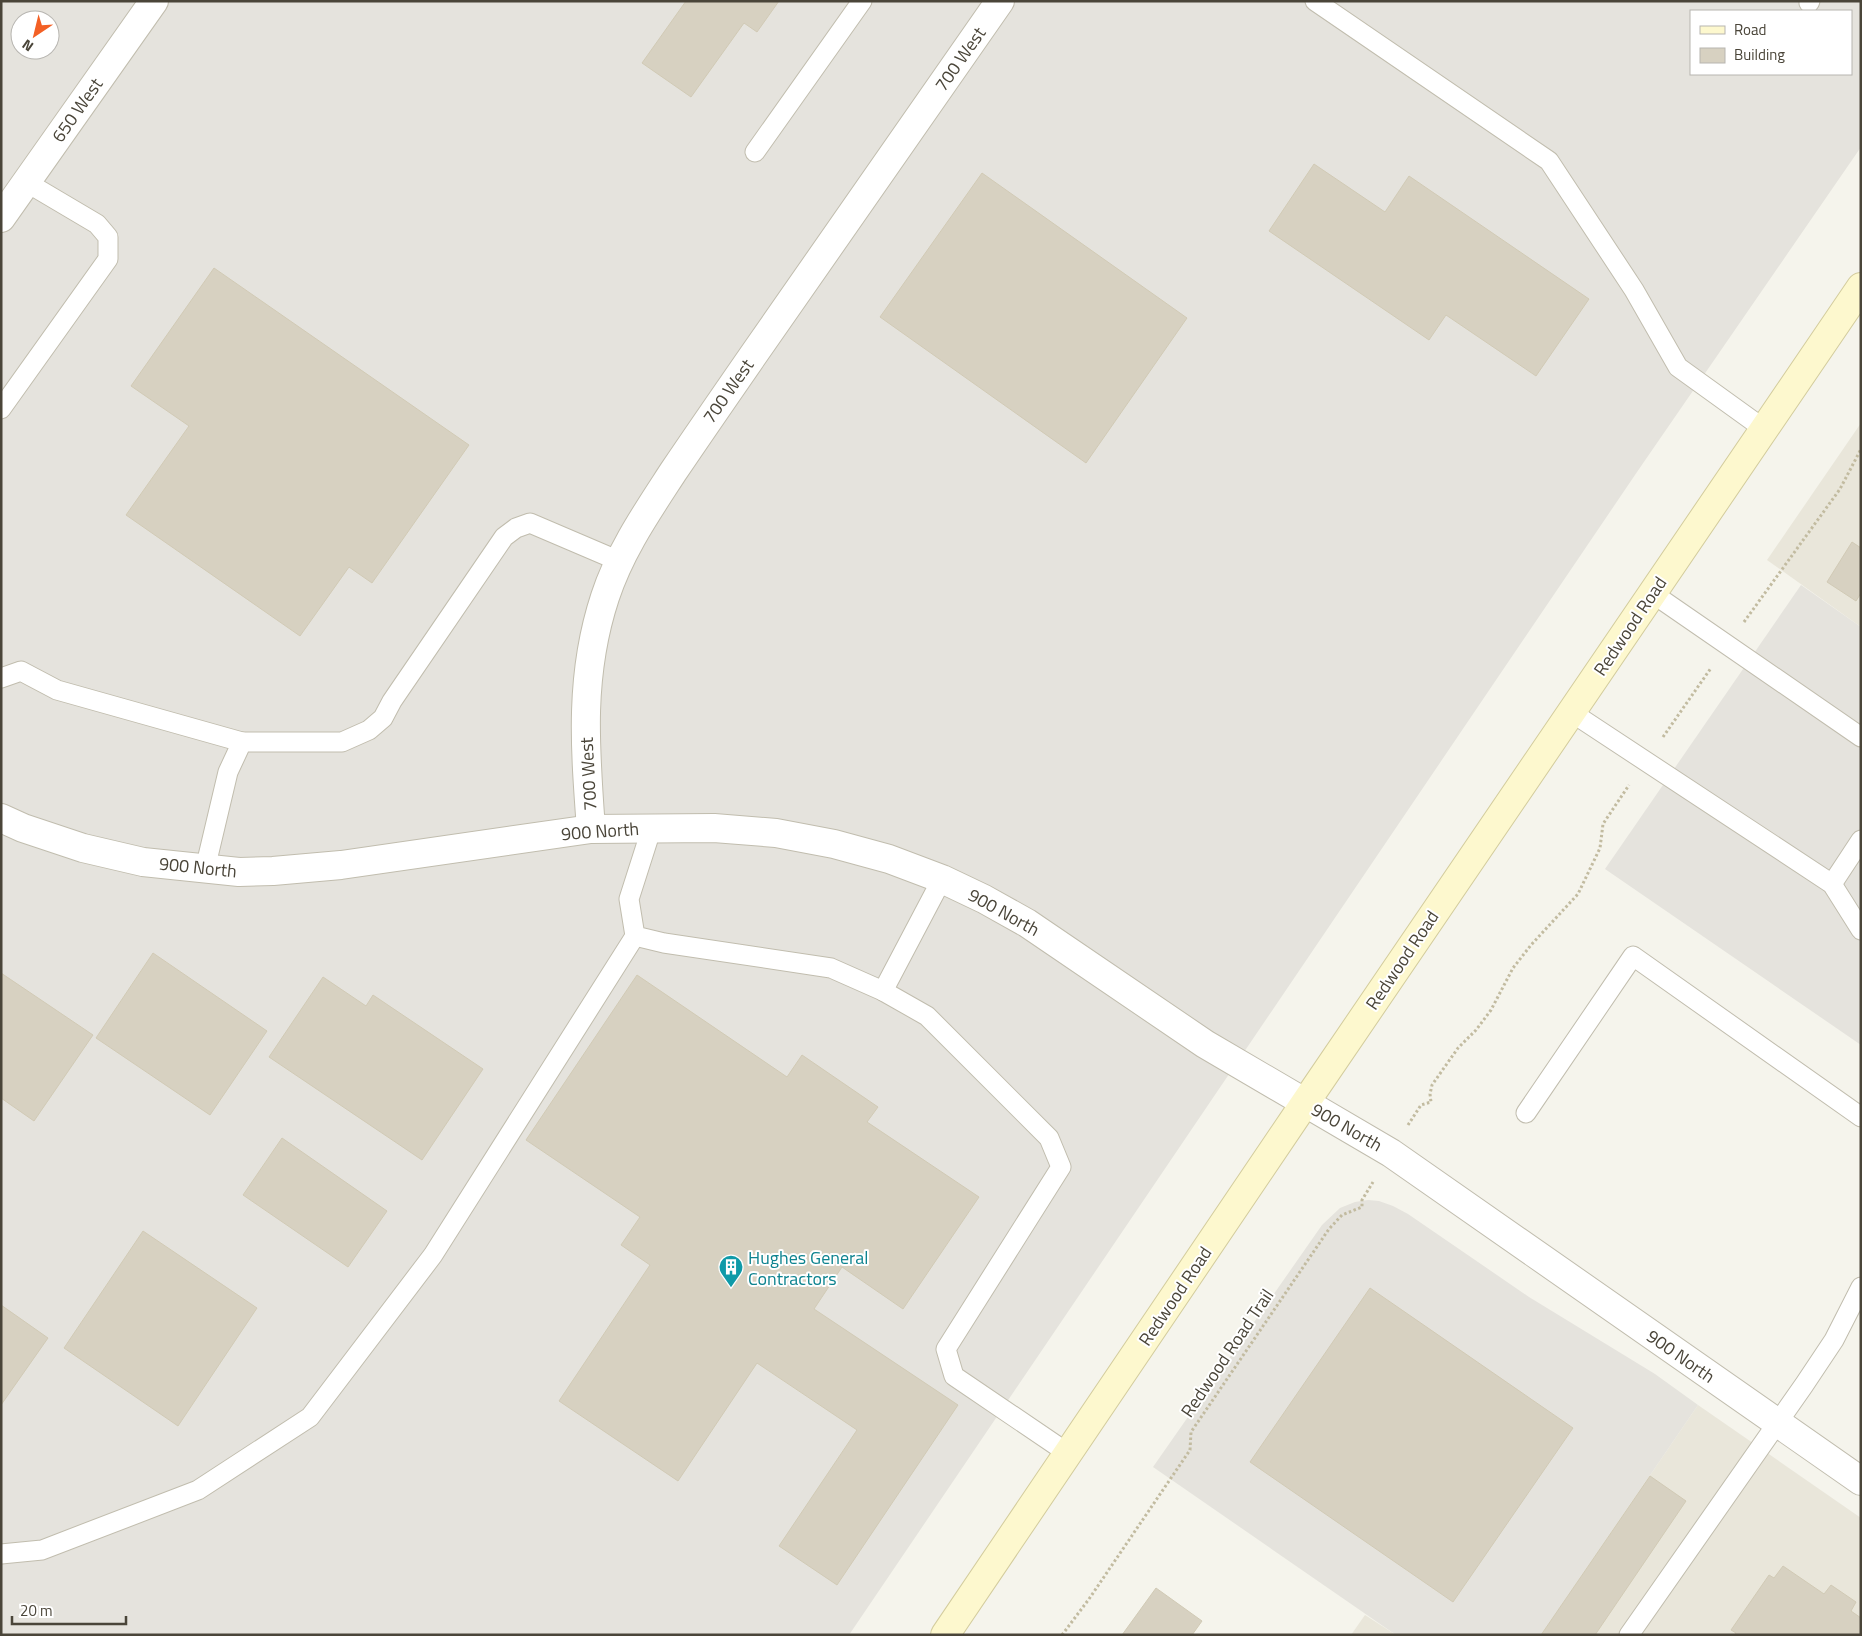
<svg xmlns="http://www.w3.org/2000/svg" width="1862" height="1636" viewBox="0 0 1862 1636" font-family="'Titillium Web',sans-serif">
  <style>
    .residential { fill: #e9e6da }
    .industrial { fill: #e5e3dd; fill-rule: evenodd }
    .building { fill: #d7d1c1; stroke: #d1cab5 }
    .lines { fill: none; stroke-linecap: round; stroke-linejoin: round }
    .service-casing { stroke: #c1bdae; stroke-width: 21 }
    .minor-casing { stroke: #c1bdae; stroke-width: 30 }
    .tertiary-casing { stroke: #c1bdae; stroke-width: 30 }
    .secondary-casing { stroke: #d3cc9d; stroke-width: 30 }
    .path { stroke: #c2bba0; stroke-width: 3; stroke-dasharray: 2.5 2.5; stroke-linecap: butt }
    .service { stroke: #fff; stroke-width: 19 }
    .minor { stroke: #fff; stroke-width: 28 }
    .tertiary { stroke: #fff; stroke-width: 28 }
    .secondary { stroke: #fdf8ce; stroke-width: 28 }
    .labels { text-anchor: middle; dominant-baseline: central; stroke-width: 4; stroke-linejoin: round; paint-order: stroke }
    .street-label { font-size: 18px; fill: #4a4539; stroke: #fff }
    .culture-label { font-size: 18px; fill: #0d838f; stroke: #fff; text-anchor: start }
  </style>
  <rect width="100%" height="100%" fill="#f5f4ec"/>
  <g class="residential">
    <path d="M 1861,423 L 1861,627 L 1767,560 Z"/>
    <path d="M 1698,1405 L 1861,1518 L 1861,1635 L 1541,1635 Z"/>
    <path d="M 1365,1615 L 1396,1635 L 1351,1635 Z"/>
  </g>
  <g class="industrial">
    <path d="M 1,1 L 1861,1 L 1861,147 L 1637,472 L 849,1635 L 1,1635 ZM 1691,11 L 1851,11 L 1851,74 L 1691,74 ZM 20,20 L 50,20 L 50,50 L 20,50 Z"/>
    <path d="M 1801,585 L 1861,627 L 1861,1045 L 1605,869 Z"/>
    <path d="M 1368,1200 L 1379,1201 L 1393,1206 L 1408,1214 L 1529,1297 L 1655,1374 L 1698,1405 L 1541,1635 L 1396,1635 L 1153,1467 L 1322,1225 L 1340,1208 L 1355,1202 Z"/>
  </g>
  <g class="building">
    <path d="M 686,1 L 779,1 L 757,32 L 744,23 L 691,97 L 642,63 Z"/>
    <path d="M 1314,164 L 1385,212 L 1409,176 L 1589,299 L 1536,376 L 1446,315 L 1429,340 L 1269,231 Z"/>
    <path d="M 982,173 L 1187,318 L 1086,463 L 880,317 Z"/>
    <path d="M 214,268 L 469,445 L 372,583 L 349,567 L 300,636 L 126,515 L 189,426 L 131,386 Z"/>
    <path d="M 1852,542 L 1861,548 L 1861,593 L 1856,601 L 1827,582 Z"/>
    <path d="M 153,953 L 267,1031 L 210,1115 L 96,1038 Z"/>
    <path d="M 1,973 L 93,1035 L 34,1121 L 1,1098 Z"/>
    <path d="M 637,975 L 787,1077 L 802,1055 L 878,1107 L 867,1122 L 979,1197 L 903,1309 L 842,1267 L 814,1309 L 958,1405 L 837,1585 L 779,1546 L 857,1430 L 757,1363 L 678,1481 L 559,1401 L 650,1265 L 621,1245 L 640,1217 L 526,1140 Z"/>
    <path d="M 323,977 L 366,1006 L 373,995 L 483,1069 L 422,1160 L 269,1057 Z"/>
    <path d="M 282,1138 L 387,1211 L 348,1267 L 243,1195 Z"/>
    <path d="M 143,1231 L 257,1308 L 178,1426 L 64,1348 Z"/>
    <path d="M 1370,1288 L 1573,1428 L 1453,1602 L 1250,1462 Z"/>
    <path d="M 1,1305 L 48,1338 L 1,1405 Z"/>
    <path d="M 1650,1476 L 1686,1501 L 1595,1635 L 1541,1635 Z"/>
    <path d="M 1783,1566 L 1824,1594 L 1831,1585 L 1856,1602 L 1851,1611 L 1861,1618 L 1861,1635 L 1735,1635 L 1736,1633 L 1731,1630 L 1769,1575 L 1774,1578 Z"/>
    <path d="M 1156,1588 L 1202,1621 L 1192,1635 L 1122,1635 Z"/>
  </g>
  <g class="lines">
    <defs>
      <g id="service">
        <path d="M 1315,1 L 1549,161 L 1634,290 L 1678,367 L 1764,429"/>
        <path d="M 1809,3 L 1810,1"/>
        <path d="M 755,152 L 862,1"/>
        <path d="M 1,409 L 108,259 L 108,237 L 97,224 L 26,182"/>
        <path d="M 1652,593 L 1861,737"/>
        <path d="M 1,678 L 21,671 L 57,690 L 242,742"/>
        <path d="M 1571,712 L 1832,884 L 1861,930"/>
        <path d="M 652,827 L 629,899 L 635,936 L 664,943 L 831,968 L 883,991 L 942,879"/>
        <path d="M 205,869 L 228,772 L 242,742 L 342,742 L 369,730 L 383,718 L 392,701 L 504,537 L 516,528 L 530,523 L 619,561"/>
        <path d="M 1832,884 L 1861,840"/>
        <path d="M 883,991 L 927,1016 L 1049,1138 L 1061,1167 L 946,1349 L 954,1376 L 1069,1454"/>
        <path d="M 1526,1113 L 1633,956 L 1861,1117"/>
        <path d="M 1,1554 L 42,1550 L 198,1490 L 310,1417 L 433,1255 L 635,936"/>
        <path d="M 1629,1635 L 1804,1385 L 1834,1340 L 1861,1287"/>
      </g>
      <g id="minor">
        <path d="M 1,218 L 154,1"/>
        <path d="M 1,818 L 23,828 L 83,848 L 143,862 L 239,872 L 273,871 L 341,865 L 591,829"/>
      </g>
      <path id="tertiary" d="M 1000,1 C 918,118 836,236 754,354 C 727,393 700,432 673,472 C 647,512 620,551 605,597 C 579,676 585,748 591,829 L 714,828 L 776,833 L 834,844 L 889,859 L 942,879 L 984,899 L 1027,923 L 1205,1044 L 1391,1153 L 1861,1481"/>
      <path id="secondary" d="M 945,1635 L 1305,1103 L 1861,287"/>
    </defs>
    <use href="#service" class="service-casing"/>
    <use href="#minor" class="minor-casing"/>
    <use href="#tertiary" class="tertiary-casing"/>
    <use href="#secondary" class="secondary-casing"/>
    <g class="path">
      <path d="M 1744,622 L 1840,489 L 1861,449"/>
      <path d="M 1663,737 L 1711,668"/>
      <path d="M 1408,1125 L 1421,1105 L 1431,1102 L 1430,1094 L 1432,1085 L 1458,1048 L 1476,1030 L 1491,1010 L 1513,968 L 1531,945 L 1578,894 L 1600,848 L 1603,824 L 1629,785"/>
      <path d="M 1062,1635 L 1089,1599 L 1190,1450 L 1191,1432 L 1329,1229 L 1342,1215 L 1362,1207 L 1362,1200 L 1373,1182"/>
    </g>
    <use href="#service" class="service"/>
    <use href="#minor" class="minor"/>
    <use href="#tertiary" class="tertiary"/>
    <use href="#secondary" class="secondary"/>
  </g>
  <defs>
    <symbol id="building-pin" viewBox="-11 -11 22 30"><path d="M0 17L-7.5 6A9.5 9.5 0 1 1 7.5 6Z" fill="#0f9aa8" stroke="#fff"/><path d="M-4-6H4V6H1V3H-1V6H-4ZM-2.5-4.3h1.7v1.8h-1.7ZM.8-4.3h1.7v1.8H.8ZM-2.5-1h1.7V.8h-1.7ZM.8-1h1.7V.8H.8Z" fill="#fff"/></symbol>
  </defs>
  <g fill-rule="evenodd">
    <use href="#building-pin" x="717" y="1253" width="28" height="38"/>
  </g>
  <g class="labels">
    <g class="street-label">
      <text transform="translate(960 59) rotate(-55)">700 West</text>
      <text transform="translate(77 110) rotate(-55)">650 West</text>
      <text transform="translate(728 391) rotate(-55)">700 West</text>
      <text transform="translate(1630 626) rotate(-56)">Redwood Road</text>
      <text transform="translate(588 774) rotate(-93)">700 West</text>
      <text transform="translate(600 831) rotate(-4)">900 North</text>
      <text transform="translate(198 867) rotate(6)">900 North</text>
      <text transform="translate(1004 912) rotate(29)">900 North</text>
      <text transform="translate(1402 960) rotate(-56)">Redwood Road</text>
      <text transform="translate(1347 1127) rotate(30)">900 North</text>
      <text transform="translate(1175 1296) rotate(-56)">Redwood Road</text>
      <text transform="translate(1227 1353) rotate(-56)">Redwood Road Trail</text>
      <text transform="translate(1681 1356) rotate(35)">900 North</text>
    </g>
    <g class="culture-label">
      <text x="748" y="1257">Hughes General<tspan x="748" dy="21">Contractors</tspan></text>
    </g>
  </g>
  <rect width="1862" height="1636" fill="none" stroke="#4a4539" stroke-width="5"/>
  <rect x="1690" y="10" width="162" height="65" fill="#ffffff" stroke="#b7b5b0"/>
  <rect x="1700" y="26" width="25" height="8" fill="#fdf8ce" stroke="#b7b5b0"/>
  <text x="1734" y="35" font-size="15" fill="#4a4539">Road</text>
  <rect x="1700" y="48" width="25" height="15" fill="#d7d1c1" stroke="#b7b5b0"/>
  <text x="1734" y="60" font-size="15" fill="#4a4539">Building</text>
  <g transform="translate(35 35) rotate(215)"><circle r="24" fill="#ffffff" stroke="#b7b5b0"/>
  <path d="M0-4L9 19L0 12L-9 19Z" fill="#f36025"/>
  <text y="-8" font-size="14" font-weight="bold" text-anchor="middle" fill="#4a4539">N</text>
  </g>
  <path d="M12 1616v8h114v-8" fill="none" stroke="#4a4539" stroke-width="2.5"/>
  <text x="20" y="1616" font-size="15" fill="#4a4539" stroke="#ffffff" stroke-width="4" paint-order="stroke">20 m</text>
</svg>
